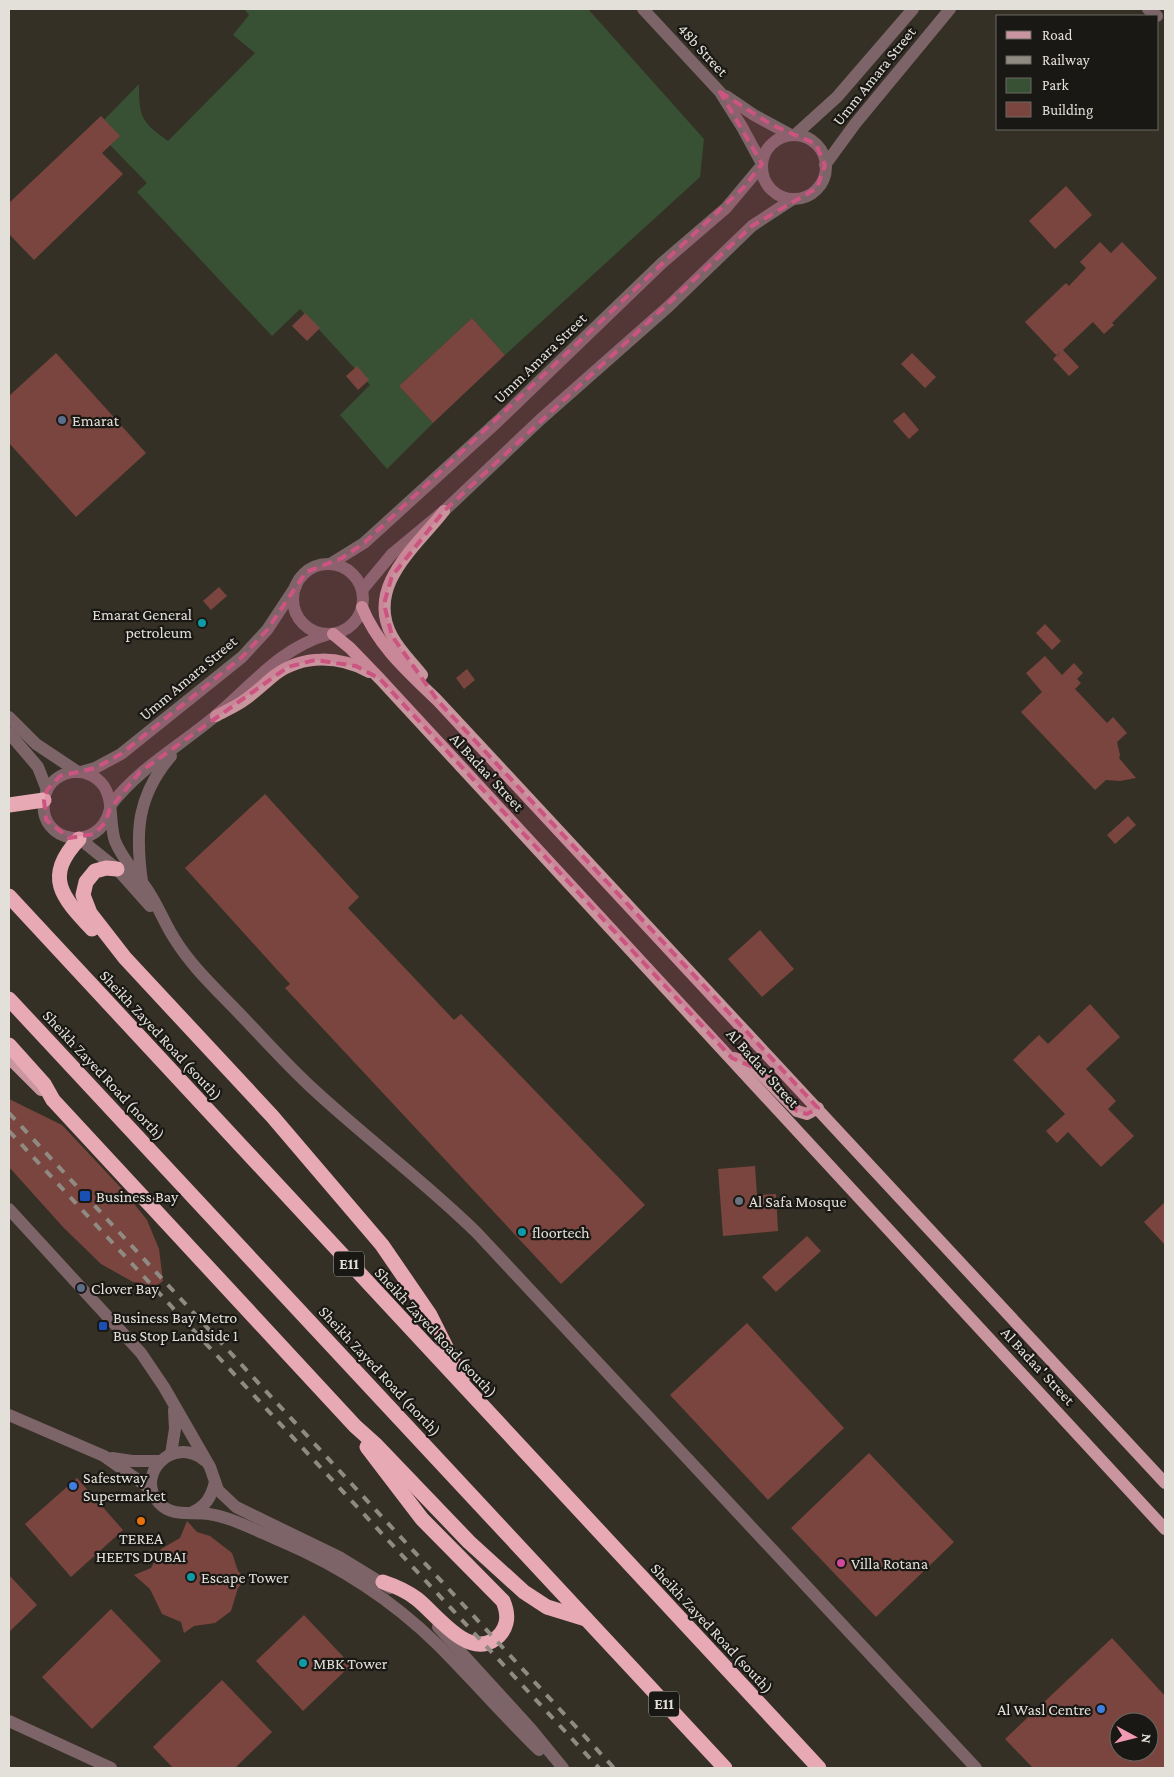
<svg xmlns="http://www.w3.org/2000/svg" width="1174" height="1777" viewBox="0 0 1174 1777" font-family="'Crimson Pro',serif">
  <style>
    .green { fill: #385134 }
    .building { fill: #7a453e; fill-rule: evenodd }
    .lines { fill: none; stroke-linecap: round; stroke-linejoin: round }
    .minor { stroke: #7d6468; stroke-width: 12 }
    .major { stroke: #c9959e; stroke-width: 12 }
    .highway { stroke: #e7a9b4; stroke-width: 15 }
    .rail { stroke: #8f8b82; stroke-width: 4; stroke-dasharray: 9 9; stroke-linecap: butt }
    .marked { fill: #cc5481; fill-opacity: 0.2; stroke: #cc5481; stroke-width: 4; stroke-dasharray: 10 6; stroke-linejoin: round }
    .service-dot { fill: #5c6f8a; stroke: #1a1814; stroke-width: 2 }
    .culture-dot { fill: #0f9aa8; stroke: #1a1814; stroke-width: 2 }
    .transit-dot { fill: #1a4fb4; stroke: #1a1814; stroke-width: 2 }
    .worship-dot { fill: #6b7280; stroke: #1a1814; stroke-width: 2 }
    .shop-dot { fill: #3f7fe0; stroke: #1a1814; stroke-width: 2 }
    .food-dot { fill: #e8710a; stroke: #1a1814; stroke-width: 2 }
    .hotel-dot { fill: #d1479c; stroke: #1a1814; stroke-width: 2 }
    .labels { text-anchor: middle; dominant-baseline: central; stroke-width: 4.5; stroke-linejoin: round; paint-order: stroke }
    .shield { fill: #1a1814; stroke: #a7a49e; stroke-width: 1 }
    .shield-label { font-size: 15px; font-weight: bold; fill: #e3e0d9 }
    .street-label { font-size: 16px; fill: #e3e0d9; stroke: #1a1814 }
    .poi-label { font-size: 16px; fill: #e3e0d9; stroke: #1a1814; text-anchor: start }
  </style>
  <rect width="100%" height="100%" fill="#353025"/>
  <path class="green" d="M 244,9 L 588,9 L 704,139 L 700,177 L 505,355 L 472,318 L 399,386 L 433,423 L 387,469 L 340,415 L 370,385 L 300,309 L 272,336 L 137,192 L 147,183 L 110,145 L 104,120 L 139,84 C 139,117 141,122 168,141 L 255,53 L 233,35 L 249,15 Z"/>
  <g class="building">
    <path d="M 101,116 L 120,136 L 102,153 L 123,174 L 34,260 L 9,234 L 9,203 Z"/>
    <path d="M 1066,186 L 1092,215 L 1055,249 L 1029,221 Z"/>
    <path d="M 1100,242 L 1111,253 L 1122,242 L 1157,278 L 1112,323 L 1114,325 L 1104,334 L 1093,322 L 1063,350 L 1079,367 L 1069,376 L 1053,359 L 1061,351 L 1057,356 L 1025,322 L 1066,283 L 1069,286 L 1086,268 L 1080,262 Z"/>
    <path d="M 305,313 L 320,328 L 307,341 L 292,326 Z"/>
    <path d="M 472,318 L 505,355 L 433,423 L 399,386 Z"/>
    <path d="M 56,353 L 146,453 L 76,517 L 9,443 L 9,396 Z"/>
    <path d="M 912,353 L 936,377 L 925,388 L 901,364 Z"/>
    <path d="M 357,366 L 369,380 L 358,390 L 346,376 Z"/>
    <path d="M 904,412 L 919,430 L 909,439 L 893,421 Z"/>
    <path d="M 219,587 L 227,596 L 211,610 L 203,601 Z"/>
    <path d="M 1045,624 L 1061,641 L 1052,650 L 1036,633 Z"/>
    <path d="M 1045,656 L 1062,675 L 1074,663 L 1083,673 L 1077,679 L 1081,683 L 1075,689 L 1107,723 L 1113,717 L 1127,733 L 1117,742 L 1120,755 L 1119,758 L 1136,778 L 1120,781 L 1106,780 L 1095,790 L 1021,712 L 1042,692 L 1026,673 Z"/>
    <path d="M 467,669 L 475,680 L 464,689 L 456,678 Z"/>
    <path d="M 265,794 L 359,897 L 348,908 L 454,1020 L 461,1014 L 645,1205 L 561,1284 L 285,988 L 290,984 L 185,868 Z"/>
    <path d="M 1128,816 L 1136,825 L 1115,844 L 1107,835 Z"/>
    <path d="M 760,930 L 794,969 L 762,997 L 728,959 Z"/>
    <path d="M 1090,1004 L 1120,1037 L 1086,1069 L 1116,1101 L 1108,1109 L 1134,1136 L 1101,1167 L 1068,1132 L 1057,1143 L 1046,1131 L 1065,1114 L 1013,1060 L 1039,1035 L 1048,1044 Z"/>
    <path d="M 9,1099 L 62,1125 L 123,1190 L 147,1220 L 159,1249 L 163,1281 L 156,1286 L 133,1282 L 101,1264 L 63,1227 L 9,1167 Z"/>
    <path d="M 755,1166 L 757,1195 L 776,1194 L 778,1231 L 723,1236 L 718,1169 Z"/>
    <path d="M 1165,1202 L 1165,1245 L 1144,1222 Z"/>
    <path d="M 807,1236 L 821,1251 L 776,1292 L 762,1277 Z"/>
    <path d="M 747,1323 L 844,1428 L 768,1500 L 670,1395 Z"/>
    <path d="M 869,1453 L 954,1542 L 876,1617 L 791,1528 Z"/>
    <path d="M 77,1478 L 123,1530 L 71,1577 L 25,1524 Z"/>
    <path d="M 187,1521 L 197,1532 L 210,1536 L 232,1553 L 238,1571 L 246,1579 L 238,1588 L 231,1611 L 215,1623 L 194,1626 L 184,1633 L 181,1622 L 162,1614 L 150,1589 L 134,1575 L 151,1568 L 161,1549 L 180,1538 Z"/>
    <path d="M 9,1575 L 37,1605 L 9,1632 Z"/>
    <path d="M 111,1609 L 161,1661 L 92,1729 L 42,1677 Z"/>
    <path d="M 304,1615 L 351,1665 L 303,1711 L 256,1661 Z"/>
    <path d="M 1112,1638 L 1165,1696 L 1165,1768 L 1033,1768 L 1005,1739 ZM 1119,1722 L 1149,1722 L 1149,1752 L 1119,1752 Z"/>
    <path d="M 222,1680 L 272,1732 L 235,1768 L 173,1768 L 153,1747 Z"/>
  </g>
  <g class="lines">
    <g class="minor">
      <path d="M 643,9 L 720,92 L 742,127 L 762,164"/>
      <path d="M 1148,9 L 1157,16"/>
      <path d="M 726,96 L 754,115 L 791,135"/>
      <path d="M 795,135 L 837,97 L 913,9"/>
      <circle cx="794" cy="167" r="32"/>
      <path d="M 825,165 L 855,124 L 950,9"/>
      <path d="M 330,564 L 364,543 L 497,422 L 662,263 L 726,208 L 762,165"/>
      <circle cx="328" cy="599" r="35"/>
      <path d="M 362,590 L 392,554 L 444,511 L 541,419 L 669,306 L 752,226 L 793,199"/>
      <path d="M 9,717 L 36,744 L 78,772"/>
      <path d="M 9,733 L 38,767 L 47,790"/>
      <path d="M 81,772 L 95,768 L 121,754 L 242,657 L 267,630 L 296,586"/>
      <path d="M 110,806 C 138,769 178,747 213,718 C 251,687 279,648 329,634"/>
      <path d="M 110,809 C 100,854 38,843 44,801 C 47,775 77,763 97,779 C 116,793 108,821 115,841 C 123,861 139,876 150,894 C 159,908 165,924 174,938 C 191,966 216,989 238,1012 C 263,1038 286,1064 312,1088 C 366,1138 425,1182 477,1233 L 976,1768"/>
      <path d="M 80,839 L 117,869 L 150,906"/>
      <path d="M 142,882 C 135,831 137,796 171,756"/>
      <path d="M 9,1209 L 141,1353 L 164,1387 L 210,1467 L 218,1490 L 236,1507 L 341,1558 L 390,1588"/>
      <path d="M 9,1415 L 104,1456 L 152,1490"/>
      <path d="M 171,1454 L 175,1429 L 174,1410"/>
      <path d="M 112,1458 L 132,1461 L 160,1461"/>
      <path d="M 204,1460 C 173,1435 134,1475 159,1503 C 173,1518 191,1511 209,1514 C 234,1518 259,1532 283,1542 C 339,1566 393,1601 437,1644 C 472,1679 504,1716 539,1750"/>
      <path d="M 191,1513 C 206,1506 211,1498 215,1482"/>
      <path d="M 438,1627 L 531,1729 L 563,1768"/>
      <path d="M 9,1721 L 111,1768"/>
    </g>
    <g class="major">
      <path d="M 362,607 C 378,646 408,672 438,701 L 1165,1483"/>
      <path d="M 333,634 L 350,648 L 380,679 L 1165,1529"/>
      <path d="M 422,675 C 412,662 399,650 392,636 C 365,586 417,546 444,511"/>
      <path d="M 216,716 C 225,711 237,706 246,699 C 256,692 265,683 275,675 C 303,654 340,656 369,672"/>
      <path d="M 9,1058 L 41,1090"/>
      <path d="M 734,1058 L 751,1064 L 797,1111 L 807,1114 L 818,1108"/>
    </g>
    <g class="highway">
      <path d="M 9,805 L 44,800"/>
      <path d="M 79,839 C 43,877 62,897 92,929"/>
      <path d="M 117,869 L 106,868 L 95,871 L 86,882 L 83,895 L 90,913 L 125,958 L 272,1116 L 382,1245 L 430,1315 L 462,1379"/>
      <path d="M 9,896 L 819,1768"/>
      <path d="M 9,999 L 725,1768"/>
      <path d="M 9,1045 L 44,1084 L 53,1100 L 355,1426 L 375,1444 L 469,1542 L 524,1592 L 547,1607 L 586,1619"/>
      <path d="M 367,1447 L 422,1519 L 503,1601 C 506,1608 508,1615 506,1623 C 504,1631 499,1637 492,1641 C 466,1656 436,1614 417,1599 C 407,1591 395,1586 383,1582"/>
    </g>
    <g class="rail">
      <path d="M 9,1113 L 614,1768"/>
      <path d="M 9,1131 L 599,1768"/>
    </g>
  </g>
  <path class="marked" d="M 720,92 L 772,125 L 816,144 L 825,165 L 817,188 L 752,226 L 444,511 L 392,576 L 384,604 L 392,636 L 438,701 L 818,1108 L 807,1114 L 797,1111 L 755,1068 L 732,1058 L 380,679 L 356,666 L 315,660 L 288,667 L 140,772 L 110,809 L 105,823 L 94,834 L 69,838 L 46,820 L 44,800 L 47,790 L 60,776 L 95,768 L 121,754 L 242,657 L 267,630 L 306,572 L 342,558 L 364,543 L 744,187 L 762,164 Z"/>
  <g class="service-dot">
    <circle cx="62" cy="420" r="5"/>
    <circle cx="81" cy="1288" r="5"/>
  </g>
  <g class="culture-dot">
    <circle cx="202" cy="623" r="5"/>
    <circle cx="522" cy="1232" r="5"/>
    <circle cx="191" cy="1577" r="5"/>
    <circle cx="303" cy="1663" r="5"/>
  </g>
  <g class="transit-dot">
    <rect x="79" y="1190" width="12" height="12" rx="2.5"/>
    <rect x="98" y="1321" width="10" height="10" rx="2.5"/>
  </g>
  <circle class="worship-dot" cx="739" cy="1201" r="5"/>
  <g class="shop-dot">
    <circle cx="73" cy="1486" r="5"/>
    <circle cx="1101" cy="1709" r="5"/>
  </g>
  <circle class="food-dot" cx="141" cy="1521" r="5"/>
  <circle class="hotel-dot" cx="841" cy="1563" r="5"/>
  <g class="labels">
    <g class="shield">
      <rect x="334" y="1251.5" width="30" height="25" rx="4"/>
      <rect x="649" y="1691.5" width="30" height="25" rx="4"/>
    </g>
    <g class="shield-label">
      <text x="349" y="1264">E11</text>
      <text x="664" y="1704">E11</text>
    </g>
    <g class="street-label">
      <text transform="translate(703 50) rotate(47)">48b Street</text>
      <text transform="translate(874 76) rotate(-51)">Umm Amara Street</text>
      <text transform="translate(540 358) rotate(-44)">Umm Amara Street</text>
      <text transform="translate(188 678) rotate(-40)">Umm Amara Street</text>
      <text transform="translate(487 772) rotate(47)">Al Badaa' Street</text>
      <text transform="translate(161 1035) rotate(47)">Sheikh Zayed Road (south)</text>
      <text transform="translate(763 1068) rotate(48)">Al Badaa' Street</text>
      <text transform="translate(104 1075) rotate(47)">Sheikh Zayed Road (north)</text>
      <text transform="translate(436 1332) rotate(47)">Sheikh Zayed Road (south)</text>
      <text transform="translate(1038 1366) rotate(47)">Al Badaa' Street</text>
      <text transform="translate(380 1371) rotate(47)">Sheikh Zayed Road (north)</text>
      <text transform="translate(712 1628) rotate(47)">Sheikh Zayed Road (south)</text>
    </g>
    <g class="poi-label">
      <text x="72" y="420">Emarat</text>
      <text x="192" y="614" text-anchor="end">Emarat General<tspan x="192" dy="18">petroleum</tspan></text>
      <text x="96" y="1196">Business Bay</text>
      <text x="749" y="1201">Al Safa Mosque</text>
      <text x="532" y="1232">floortech</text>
      <text x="91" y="1288">Clover Bay</text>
      <text x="113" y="1317">Business Bay Metro<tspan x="113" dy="18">Bus Stop Landside 1</tspan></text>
      <text x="83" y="1477">Safestway<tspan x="83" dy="18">Supermarket</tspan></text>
      <text x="141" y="1538" text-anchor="middle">TEREA<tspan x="141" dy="18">HEETS DUBAI</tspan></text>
      <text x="851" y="1563">Villa Rotana</text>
      <text x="201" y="1577">Escape Tower</text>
      <text x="313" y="1663">MBK Tower</text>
      <text x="1091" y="1709" text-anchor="end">Al Wasl Centre</text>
    </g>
  </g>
  <rect width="1174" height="1777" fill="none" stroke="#e3e0d9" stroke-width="20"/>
  <rect x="996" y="15" width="162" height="115" fill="#1a1814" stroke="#6a6863"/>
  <rect x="1006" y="31" width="25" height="8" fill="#c9959e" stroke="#6a6863"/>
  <text x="1042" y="40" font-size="15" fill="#e3e0d9">Road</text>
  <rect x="1006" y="56" width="25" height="8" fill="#8f8b82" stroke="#6a6863"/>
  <text x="1042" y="65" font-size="15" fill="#e3e0d9">Railway</text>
  <rect x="1006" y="78" width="25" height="15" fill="#385134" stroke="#6a6863"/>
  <text x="1042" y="90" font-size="15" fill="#e3e0d9">Park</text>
  <rect x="1006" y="102" width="25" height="15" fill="#7a453e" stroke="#6a6863"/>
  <text x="1042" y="115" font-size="15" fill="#e3e0d9">Building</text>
  <g transform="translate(1134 1737) rotate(97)"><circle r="24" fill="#1a1814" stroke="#6a6863"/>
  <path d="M0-4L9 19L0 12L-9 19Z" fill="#f19ab3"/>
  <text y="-8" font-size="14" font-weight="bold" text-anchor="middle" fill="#e3e0d9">N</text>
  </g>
</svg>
